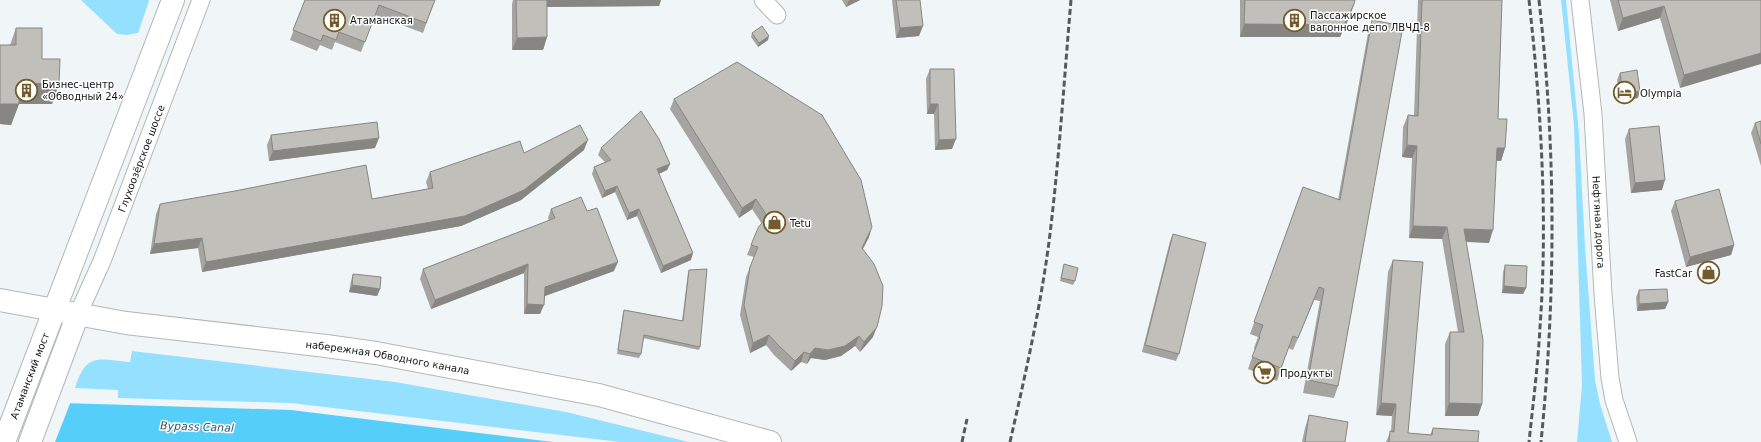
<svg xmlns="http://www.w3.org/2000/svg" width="1761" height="442" viewBox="0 0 1761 442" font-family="'DejaVu Sans',sans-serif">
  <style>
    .green { fill: #95e0ff }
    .water { fill: #55cffa }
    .pier { fill: #f0f6f8 }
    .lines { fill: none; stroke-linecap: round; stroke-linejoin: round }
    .street-casing { stroke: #b1b7b9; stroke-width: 19 }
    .secondary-casing { stroke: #b1b7b9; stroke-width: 24 }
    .street { stroke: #fff; stroke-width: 17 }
    .secondary { stroke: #fff; stroke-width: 22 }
    .rail { stroke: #555959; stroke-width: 3; stroke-dasharray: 6 3; stroke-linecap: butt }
    .wall { fill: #a6a4a0 }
    .shaded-wall { fill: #878682 }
    .building { fill: #c1bfba; stroke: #878682 }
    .labels { text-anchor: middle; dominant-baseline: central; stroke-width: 3; stroke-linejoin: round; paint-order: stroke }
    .poi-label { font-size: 10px; fill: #121414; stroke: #fff; text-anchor: start }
    .street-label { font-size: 10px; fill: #121414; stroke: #fff }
    .water-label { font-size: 11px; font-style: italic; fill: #295a6d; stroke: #fff }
  </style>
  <rect width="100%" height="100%" fill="#f0f6f8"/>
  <g class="green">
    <path d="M 81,0 L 149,0 L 149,1 L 138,33 L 127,35 L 117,34 Z"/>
    <path d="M 1561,0 L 1566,0 L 1579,134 L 1585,246 L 1595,380 L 1600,404 L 1612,442 L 1577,442 L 1582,385 L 1574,125 Z"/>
    <path d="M 132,351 L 395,382 L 566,412 L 689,442 L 620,442 L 291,403 L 118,398 L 118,390 L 75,388 C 86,352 98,359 130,362 Z"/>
  </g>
  <path class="water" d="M 0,401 L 291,410 L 553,442 L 0,442 Z"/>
  <path class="pier" d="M 0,399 L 71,401 L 55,442 L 0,442 Z"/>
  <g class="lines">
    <defs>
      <g id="street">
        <path d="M 763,0 L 777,15"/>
        <path id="s1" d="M 1580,0 L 1593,114 L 1603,294 L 1610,378 L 1614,400 L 1628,442"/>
        <path id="s2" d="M 78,314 L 102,261 L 201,0"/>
      </g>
      <g id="secondary">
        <path id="s3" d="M 0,300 L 126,323 L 326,346 L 376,353 L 599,395 L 770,442"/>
        <path id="s4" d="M 4,442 L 173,0"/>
        <path d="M 30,442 L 78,314"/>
      </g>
    </defs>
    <use href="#street" class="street-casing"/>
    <use href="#secondary" class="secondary-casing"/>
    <use href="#street" class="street"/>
    <use href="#secondary" class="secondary"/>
    <g class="rail">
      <path d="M 1529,0 C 1541,108 1548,218 1540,327 C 1538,365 1533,404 1529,442"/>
      <path d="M 1539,0 C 1556,150 1556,292 1541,442"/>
      <path d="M 962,442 L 967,419"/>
      <path d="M 1010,442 C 1025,376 1040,310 1049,242 C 1059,162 1064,81 1071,0"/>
    </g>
  </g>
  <g class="wall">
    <path d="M 305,0 L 435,0 L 423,33 L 375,15 L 361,52 L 335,42 L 332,50 L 320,45 L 317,51 L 290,40 Z"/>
    <path d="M 513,0 L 661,0 L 659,6 L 547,7 L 547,37 L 543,50 L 512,50 L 512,4 Z"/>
    <path d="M 842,0 L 860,0 L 846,7 Z"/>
    <path d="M 892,0 L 920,0 L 919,36 L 896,38 Z"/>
    <path d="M 1240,0 L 1355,0 L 1350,16 L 1340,37 L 1240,37 Z"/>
    <path d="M 1418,0 L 1502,0 L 1498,119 L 1505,148 L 1501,161 L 1496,161 L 1489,243 L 1466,242 L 1482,404 L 1478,416 L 1445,416 L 1445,344 L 1450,332 L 1458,332 L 1442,239 L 1409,238 L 1412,158 L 1402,157 L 1403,127 L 1408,115 L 1414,115 Z"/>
    <path d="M 1610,0 L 1761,0 L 1680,88 L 1660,18 L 1618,31 Z"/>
    <path d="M 1372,20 L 1338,386 L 1334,398 L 1303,393 L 1320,301 L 1314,300 L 1293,350 L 1288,348 L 1277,381 L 1248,369 L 1255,349 L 1254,348 L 1258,337 L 1250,334 L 1303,187 L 1338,200 L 1368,33 Z"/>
    <path d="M 16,28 L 42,59 L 59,84 L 52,104 L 19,104 L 11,125 L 0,124 L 0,45 L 10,45 Z"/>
    <path d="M 752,33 L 768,40 L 758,47 L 751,37 Z"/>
    <path d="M 930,69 L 952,149 L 935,150 L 934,114 L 927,114 L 926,79 Z"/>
    <path d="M 1620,73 L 1638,98 L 1621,101 L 1617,80 Z"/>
    <path d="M 674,99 L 869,237 L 863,249 L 873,337 L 860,352 L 855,346 L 841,356 L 825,360 L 811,358 L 807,364 L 801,362 L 791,371 L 774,355 L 766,345 L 750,353 L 740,315 L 746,277 L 754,257 L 747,255 L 751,245 L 762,224 L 752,209 L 739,218 L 670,109 Z"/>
    <path d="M 1761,121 L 1761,166 L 1751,133 L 1755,123 Z"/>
    <path d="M 1629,129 L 1662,190 L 1631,193 L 1625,139 Z"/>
    <path d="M 271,135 L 375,148 L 269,161 L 267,145 Z"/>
    <path d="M 601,148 L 670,164 L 667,170 L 659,174 L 691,260 L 661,273 L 637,216 L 627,220 L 615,192 L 602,198 L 592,174 L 594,167 L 605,162 L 598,155 Z"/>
    <path d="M 584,150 L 521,200 L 461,226 L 202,272 L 198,248 L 150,254 L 156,214 L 160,204 L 372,199 L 428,189 L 426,182 L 430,172 L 524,153 Z"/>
    <path d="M 1675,201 L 1734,245 L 1731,255 L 1686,267 L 1671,211 Z"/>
    <path d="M 551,209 L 587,211 L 614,271 L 545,296 L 540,314 L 524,314 L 524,273 L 431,309 L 420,279 L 423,269 L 549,221 L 548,218 Z"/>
    <path d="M 1173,234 L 1179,354 L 1176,361 L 1142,352 L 1170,241 Z"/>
    <path d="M 1393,260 L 1408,433 L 1430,435 L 1433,428 L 1478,442 L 1386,442 L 1391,431 L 1392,416 L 1376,415 L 1388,272 Z"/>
    <path d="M 1064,264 L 1075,281 L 1073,285 L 1060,281 Z"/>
    <path d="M 1505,265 L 1526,288 L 1523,294 L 1502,293 L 1503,272 Z"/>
    <path d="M 689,270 L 700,347 L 699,350 L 643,338 L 641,354 L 639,358 L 617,354 L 623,313 L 624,310 L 682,321 L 688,273 Z"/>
    <path d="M 353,274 L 380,289 L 377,296 L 349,292 L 351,281 Z"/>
    <path d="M 1639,290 L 1668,302 L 1665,309 L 1637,311 L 1636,297 Z"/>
    <path d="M 1309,415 L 1345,442 L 1302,442 L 1305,428 Z"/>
  </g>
  <g class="shaded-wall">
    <path d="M 545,0 L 661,0 L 659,6 L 542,7 Z"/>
    <path d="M 849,0 L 860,0 L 846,7 Z"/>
    <path d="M 1354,4 L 1350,16 L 1340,37 L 1240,37 L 1244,24 Z"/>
    <path d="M 1664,6 L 1660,18 L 1618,31 L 1623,18 Z"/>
    <path d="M 923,26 L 919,36 L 896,38 L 900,28 Z"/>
    <path d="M 769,36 L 768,40 L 758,47 L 759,43 Z"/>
    <path d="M 547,37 L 543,50 L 512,50 L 517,38 Z"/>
    <path d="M 1761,53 L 1761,64 L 1680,88 L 1684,75 Z"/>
    <path d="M 19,83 L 59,84 L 52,104 L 19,104 L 11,125 L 0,124 L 0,104 Z"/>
    <path d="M 1640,91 L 1638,98 L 1621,101 L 1623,94 Z"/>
    <path d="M 930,104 L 938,104 L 934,114 L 927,114 Z"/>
    <path d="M 379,138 L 375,148 L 269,161 L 273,151 Z"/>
    <path d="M 956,139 L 952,149 L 935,150 L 939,140 Z"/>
    <path d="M 588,140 L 584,150 L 521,200 L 461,226 L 202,272 L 206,262 Z"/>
    <path d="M 1407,145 L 1417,146 L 1412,158 L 1402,157 Z"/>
    <path d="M 1497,148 L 1505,148 L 1501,161 L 1492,160 Z"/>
    <path d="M 670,164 L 667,170 L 654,176 L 657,169 Z"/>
    <path d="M 1665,180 L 1662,190 L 1631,193 L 1635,183 Z"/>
    <path d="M 617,186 L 615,192 L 602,198 L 605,191 Z"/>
    <path d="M 756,199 L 752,209 L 739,218 L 742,208 Z"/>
    <path d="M 639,209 L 637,216 L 627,220 L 629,213 Z"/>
    <path d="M 1413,226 L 1447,227 L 1442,239 L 1409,238 Z"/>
    <path d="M 872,227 L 869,237 L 858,258 L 862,248 Z"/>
    <path d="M 1464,229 L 1493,230 L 1489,243 L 1459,241 Z"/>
    <path d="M 202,238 L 198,248 L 150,254 L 154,244 Z"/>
    <path d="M 1734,245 L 1731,255 L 1686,267 L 1690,257 Z"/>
    <path d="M 693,253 L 691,260 L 661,273 L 663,266 Z"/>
    <path d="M 618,262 L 614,271 L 542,297 L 545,287 Z"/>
    <path d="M 528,264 L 524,273 L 431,309 L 435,300 Z"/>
    <path d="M 352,285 L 380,289 L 377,296 L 349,292 Z"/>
    <path d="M 1504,286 L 1526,288 L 1523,294 L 1502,293 Z"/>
    <path d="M 1319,287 L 1314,300 L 1293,350 L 1298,338 Z"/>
    <path d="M 1668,302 L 1665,309 L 1637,311 L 1639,304 Z"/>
    <path d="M 527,304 L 544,305 L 540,314 L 524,314 Z"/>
    <path d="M 877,327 L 873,337 L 860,352 L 864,342 Z"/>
    <path d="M 769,335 L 766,345 L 750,353 L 753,343 Z"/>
    <path d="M 859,336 L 855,346 L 841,356 L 825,360 L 811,358 L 807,364 L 810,354 L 815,348 Z"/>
    <path d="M 804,352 L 801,362 L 791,371 L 795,361 Z"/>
    <path d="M 1381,403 L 1396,404 L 1392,416 L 1376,415 Z"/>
    <path d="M 1449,403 L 1482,404 L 1478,416 L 1445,416 Z"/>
  </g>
  <g class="building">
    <path d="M 305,0 L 435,0 L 426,23 L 379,5 L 365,42 L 339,32 L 336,40 L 323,35 L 321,41 L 293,30 Z"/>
    <path d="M 516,0 L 547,0 L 547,37 L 517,38 Z"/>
    <path d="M 896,0 L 920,0 L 923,26 L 900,28 Z"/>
    <path d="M 1245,0 L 1355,0 L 1354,4 L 1344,25 L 1244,24 Z"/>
    <path d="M 1422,0 L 1502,0 L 1498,119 L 1507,119 L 1505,148 L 1497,148 L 1493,230 L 1464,229 L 1483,340 L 1482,404 L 1449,403 L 1450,332 L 1464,332 L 1447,227 L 1413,226 L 1417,146 L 1407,145 L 1408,115 L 1418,116 Z"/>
    <path d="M 1618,0 L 1761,0 L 1761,53 L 1684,75 L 1664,6 L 1623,18 Z"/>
    <path d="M 1372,20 L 1403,26 L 1338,386 L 1308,380 L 1324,289 L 1319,287 L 1298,338 L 1293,336 L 1281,368 L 1252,357 L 1260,337 L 1259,336 L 1263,325 L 1254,322 L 1303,187 L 1340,200 Z"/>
    <path d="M 762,26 L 769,36 L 759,43 L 752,33 Z"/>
    <path d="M 16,28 L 42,28 L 42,59 L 60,59 L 59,84 L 19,83 L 19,104 L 0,104 L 0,45 L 16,45 Z"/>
    <path d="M 737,62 L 822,115 L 861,180 L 872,227 L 862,248 L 874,264 L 883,286 L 882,306 L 877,327 L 864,342 L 859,336 L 845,346 L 828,350 L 815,348 L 810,354 L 804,352 L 795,361 L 778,345 L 769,335 L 753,343 L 744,305 L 750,267 L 758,247 L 751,245 L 758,228 L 767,216 L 756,199 L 742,208 L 674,99 Z"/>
    <path d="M 930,69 L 954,69 L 956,139 L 939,140 L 938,104 L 930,104 Z"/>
    <path d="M 1637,70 L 1640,91 L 1623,94 L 1620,73 Z"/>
    <path d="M 641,111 L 659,139 L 670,164 L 657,169 L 693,253 L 663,266 L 639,209 L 629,213 L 617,186 L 605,191 L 594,167 L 611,160 L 601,148 Z"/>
    <path d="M 1761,121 L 1761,144 L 1755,123 Z"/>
    <path d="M 377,122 L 379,138 L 273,151 L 271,135 Z"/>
    <path d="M 580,125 L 588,140 L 524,190 L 465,216 L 206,262 L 202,238 L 154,244 L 160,204 L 235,191 L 366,165 L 372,199 L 433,188 L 430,172 L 520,141 L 524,153 Z"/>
    <path d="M 1659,126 L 1665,180 L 1635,183 L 1629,129 Z"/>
    <path d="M 1719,189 L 1734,245 L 1690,257 L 1675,201 Z"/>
    <path d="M 581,197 L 587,211 L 597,208 L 618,262 L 545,287 L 544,305 L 527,304 L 528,264 L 435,300 L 423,269 L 555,218 L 551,209 Z"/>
    <path d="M 1173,234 L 1206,243 L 1179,354 L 1145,345 Z"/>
    <path d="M 1393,260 L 1423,262 L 1408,433 L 1432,435 L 1433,428 L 1479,431 L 1478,442 L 1389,442 L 1390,431 L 1394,432 L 1396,404 L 1381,403 Z"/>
    <path d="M 1064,264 L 1078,268 L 1075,281 L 1061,278 Z"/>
    <path d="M 1505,265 L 1527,266 L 1526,288 L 1504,286 Z"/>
    <path d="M 707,269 L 700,347 L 644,335 L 641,354 L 618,350 L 624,310 L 683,321 L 689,270 Z"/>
    <path d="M 353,274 L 381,277 L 380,289 L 352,285 Z"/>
    <path d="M 1667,289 L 1668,302 L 1639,304 L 1639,290 Z"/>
    <path d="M 1309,415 L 1348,422 L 1345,442 L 1305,442 Z"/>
  </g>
  <defs>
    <symbol id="building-ring" viewBox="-11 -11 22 22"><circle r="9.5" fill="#fff" stroke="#735b2b" stroke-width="1.5"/><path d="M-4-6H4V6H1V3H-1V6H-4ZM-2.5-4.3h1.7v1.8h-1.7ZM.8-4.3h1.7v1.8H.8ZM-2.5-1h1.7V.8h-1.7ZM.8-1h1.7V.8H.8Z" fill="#735b2b"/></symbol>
    <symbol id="hotel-ring" viewBox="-11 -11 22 22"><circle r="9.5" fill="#fff" stroke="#735b2b" stroke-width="1.5"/><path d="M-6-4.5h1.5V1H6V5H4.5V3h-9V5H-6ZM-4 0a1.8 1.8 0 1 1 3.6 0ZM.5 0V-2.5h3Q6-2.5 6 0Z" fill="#735b2b"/></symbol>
    <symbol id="shop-ring" viewBox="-11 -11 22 22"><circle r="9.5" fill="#fff" stroke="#735b2b" stroke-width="1.5"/><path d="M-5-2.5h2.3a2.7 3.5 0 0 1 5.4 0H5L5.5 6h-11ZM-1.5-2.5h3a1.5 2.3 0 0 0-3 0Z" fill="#735b2b"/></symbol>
    <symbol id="supermarket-ring" viewBox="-11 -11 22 22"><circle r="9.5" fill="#fff" stroke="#735b2b" stroke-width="1.5"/><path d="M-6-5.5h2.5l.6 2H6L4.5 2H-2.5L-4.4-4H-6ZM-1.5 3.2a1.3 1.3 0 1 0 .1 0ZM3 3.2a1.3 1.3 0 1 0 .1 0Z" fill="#735b2b"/></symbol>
  </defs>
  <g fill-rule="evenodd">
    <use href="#building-ring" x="322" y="8" width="25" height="25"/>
    <use href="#building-ring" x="1282" y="8" width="25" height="25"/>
    <use href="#building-ring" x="14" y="78" width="25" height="25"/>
    <use href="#hotel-ring" x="1612" y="80" width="25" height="25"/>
    <use href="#shop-ring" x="762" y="210" width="25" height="25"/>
    <use href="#shop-ring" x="1696" y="260" width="25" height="25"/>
    <use href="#supermarket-ring" x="1252" y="360" width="25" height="25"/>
  </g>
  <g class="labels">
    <g class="poi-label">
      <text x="1310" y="15">Пассажирское<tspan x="1310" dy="12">вагонное депо ЛВЧД-8</tspan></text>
      <text x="350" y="20">Атаманская</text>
      <text x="42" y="84">Бизнес-центр<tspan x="42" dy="12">«Обводный 24»</tspan></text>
      <text x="1640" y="93">Olympia</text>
      <text x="790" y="223">Tetu</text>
      <text x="1692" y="273" text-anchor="end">FastCar</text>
      <text x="1280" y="373">Продукты</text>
    </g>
    <g class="street-label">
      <text stroke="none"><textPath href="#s2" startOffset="168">Глухоозёрское шоссе</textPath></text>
      <text stroke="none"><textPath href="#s1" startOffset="223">Нефтяная дорога</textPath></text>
      <text stroke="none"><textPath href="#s3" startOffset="392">набережная Обводного канала</textPath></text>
      <text stroke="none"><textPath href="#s4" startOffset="71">Атаманский мост</textPath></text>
    </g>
    <g class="water-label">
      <text transform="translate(197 427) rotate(2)">Bypass Canal</text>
    </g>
  </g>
</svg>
